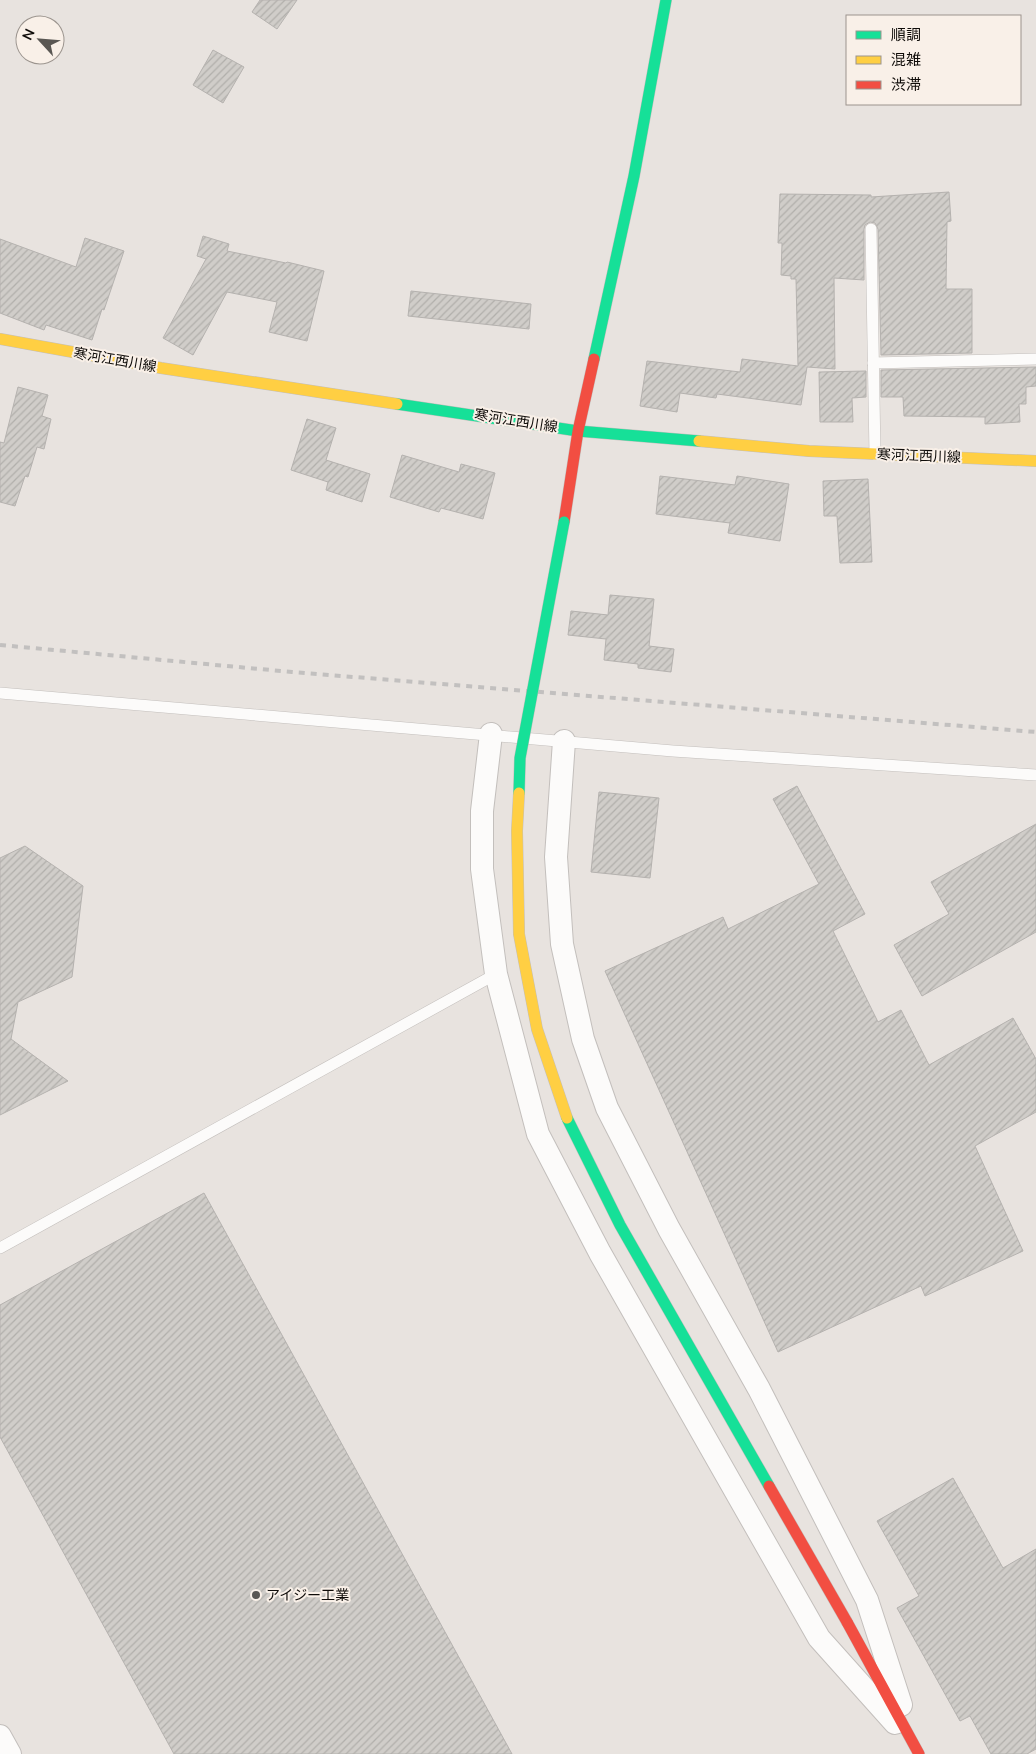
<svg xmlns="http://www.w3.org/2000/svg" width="1036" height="1754" viewBox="0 0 1036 1754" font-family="'Nunito Sans','Noto Sans JP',sans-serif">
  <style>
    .building { fill: url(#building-hatch); stroke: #b5b2af }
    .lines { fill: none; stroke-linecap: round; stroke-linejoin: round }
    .lane-casing { stroke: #c3bfbc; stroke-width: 12 }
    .street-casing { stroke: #c3bfbc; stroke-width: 24 }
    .fast-casing { stroke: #c3bfbc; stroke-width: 12 }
    .slow-casing { stroke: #c3bfbc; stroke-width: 12 }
    .jam-casing { stroke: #c3bfbc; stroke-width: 12 }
    .lane { stroke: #fcfbfa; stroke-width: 11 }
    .street { stroke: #fcfbfa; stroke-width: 22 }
    .fast { stroke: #16e098; stroke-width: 11 }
    .slow { stroke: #ffcf43; stroke-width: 11 }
    .jam { stroke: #f24e42; stroke-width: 11 }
    .rail { stroke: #c2c0bf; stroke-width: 4; stroke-dasharray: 6 6; stroke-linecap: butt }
    .fast-bridge-casing { stroke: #c3bfbc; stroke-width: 12; stroke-linecap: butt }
    .slow-bridge-casing { stroke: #c3bfbc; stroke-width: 12; stroke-linecap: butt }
    .jam-bridge-casing { stroke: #c3bfbc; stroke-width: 12; stroke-linecap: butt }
    .fast-bridge { stroke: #16e098; stroke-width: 11 }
    .slow-bridge { stroke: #ffcf43; stroke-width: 11 }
    .jam-bridge { stroke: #f24e42; stroke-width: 11 }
    .poi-dot { fill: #5a5753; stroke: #f9f0e8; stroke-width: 2 }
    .labels { text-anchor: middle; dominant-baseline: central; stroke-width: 4; stroke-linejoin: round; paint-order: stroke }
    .street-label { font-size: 14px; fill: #0e0b08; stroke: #f9f0e8 }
    .poi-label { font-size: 14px; fill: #0e0b08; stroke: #f9f0e8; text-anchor: start }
  </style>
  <defs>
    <pattern id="building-hatch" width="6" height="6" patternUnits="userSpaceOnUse" patternTransform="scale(1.25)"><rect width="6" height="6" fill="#d0cdc9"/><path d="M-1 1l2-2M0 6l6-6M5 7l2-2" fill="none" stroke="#b1afab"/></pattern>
  </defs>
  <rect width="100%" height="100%" fill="#e8e3df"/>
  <g class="building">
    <path d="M 260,0 L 297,0 L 277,29 L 252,12 Z"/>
    <path d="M 213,50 L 244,67 L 223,103 L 193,85 Z"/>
    <path d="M 949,192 L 951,221 L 947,222 L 946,289 L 972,289 L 972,353 L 881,355 L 878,229 L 875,223 L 870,222 L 865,225 L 864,229 L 864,280 L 834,278 L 835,369 L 807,367 L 801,405 L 717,394 L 716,398 L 680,393 L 677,412 L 640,406 L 647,361 L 740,372 L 742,359 L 798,366 L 796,279 L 791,279 L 791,276 L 781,275 L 782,243 L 778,243 L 780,194 L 871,195 L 871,197 Z"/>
    <path d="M 203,236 L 229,244 L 227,251 L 286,263 L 287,262 L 324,271 L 307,341 L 269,332 L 277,302 L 227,292 L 193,355 L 163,338 L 206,259 L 197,256 Z"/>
    <path d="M 85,238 L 124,251 L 104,310 L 102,309 L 92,340 L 46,325 L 44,330 L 0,313 L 0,239 L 76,267 Z"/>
    <path d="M 411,291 L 531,304 L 529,329 L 408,316 Z"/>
    <path d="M 1036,367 L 1036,386 L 1026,387 L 1026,404 L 1019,404 L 1020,422 L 985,424 L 985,417 L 904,416 L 903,397 L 881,397 L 881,370 Z"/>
    <path d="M 866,371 L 866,397 L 852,398 L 853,422 L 820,422 L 819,372 Z"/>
    <path d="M 18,387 L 48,395 L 42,416 L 51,419 L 44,449 L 37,447 L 28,477 L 25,476 L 15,506 L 0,502 L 0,442 L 4,443 Z"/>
    <path d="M 307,419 L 336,428 L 326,460 L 370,474 L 362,502 L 326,490 L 328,482 L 291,470 Z"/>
    <path d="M 402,455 L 459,472 L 461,464 L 495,473 L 483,519 L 441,508 L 439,512 L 390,497 Z"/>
    <path d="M 660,476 L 735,485 L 737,476 L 789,484 L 780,541 L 728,533 L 730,523 L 656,514 Z"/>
    <path d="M 868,479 L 872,562 L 840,563 L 837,516 L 824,516 L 823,481 Z"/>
    <path d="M 610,595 L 654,599 L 649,646 L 674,649 L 671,672 L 638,668 L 638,664 L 604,660 L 606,639 L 568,635 L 571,611 L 608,615 Z"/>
    <path d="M 797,786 L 865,914 L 833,931 L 878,1022 L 901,1010 L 929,1065 L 1013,1018 L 1036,1059 L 1036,1112 L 975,1146 L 1023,1251 L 925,1296 L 921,1286 L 778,1352 L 605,971 L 723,917 L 728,929 L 819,884 L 773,799 Z"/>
    <path d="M 599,792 L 659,798 L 650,878 L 591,872 Z"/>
    <path d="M 1036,824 L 1036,932 L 922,996 L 894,945 L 949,914 L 931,882 Z"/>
    <path d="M 25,846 L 83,886 L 72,977 L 18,1002 L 11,1039 L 68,1081 L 0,1115 L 0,858 Z"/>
    <path d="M 204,1193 L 512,1754 L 174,1754 L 0,1437 L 0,1305 Z"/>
    <path d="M 953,1478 L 1003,1568 L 1036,1549 L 1036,1749 L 1027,1754 L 991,1754 L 970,1716 L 960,1721 L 897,1608 L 919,1596 L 877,1521 Z"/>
  </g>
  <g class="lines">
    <defs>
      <g id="lane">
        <path d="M 871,229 L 875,454"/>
        <path d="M 873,363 L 1036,359"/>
        <path d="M 0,693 L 673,751 L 1036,775"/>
        <path d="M 0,1248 L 496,974"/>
      </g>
      <g id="street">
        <path d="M 491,734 L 482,811 L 482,869 L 496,974 L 538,1134 L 600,1253 L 819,1638 L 895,1723"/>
        <path d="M 564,741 L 556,857 L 562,944 L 583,1039 L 607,1108 L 669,1229 L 759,1389 L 867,1600 L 901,1705"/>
        <path d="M 0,1736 L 10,1754"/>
      </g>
      <g id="fast">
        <path d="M 594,359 L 634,176 L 666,0"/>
        <path d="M 397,404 L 578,431 L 699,441"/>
      </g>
      <g id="slow">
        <path d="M 0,339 L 161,368 L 397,404"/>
        <path d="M 699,441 L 809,451 L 1036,461"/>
      </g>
      <g id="jam">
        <path d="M 564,522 L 578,431 L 594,359"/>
        <path d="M 847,1622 L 919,1754"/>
      </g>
    </defs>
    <use href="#lane" class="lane-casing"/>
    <use href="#street" class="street-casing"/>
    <use href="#fast" class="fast-casing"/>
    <use href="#slow" class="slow-casing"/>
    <use href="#jam" class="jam-casing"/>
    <use href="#lane" class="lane"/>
    <use href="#street" class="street"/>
    <use href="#fast" class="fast"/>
    <use href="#slow" class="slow"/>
    <use href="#jam" class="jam"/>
    <path class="rail" d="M 0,645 L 292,672 L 1036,732"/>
    <defs>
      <g id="fast-bridge">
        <path d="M 519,793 L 520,758 L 564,522"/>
        <path d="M 567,1118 L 620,1225 L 769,1486"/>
      </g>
      <path id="slow-bridge" d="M 519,793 L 517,831 L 519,934 L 537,1029 L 567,1118"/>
      <path id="jam-bridge" d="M 769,1486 L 847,1622"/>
    </defs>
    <use href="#fast-bridge" class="fast-bridge-casing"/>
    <use href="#slow-bridge" class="slow-bridge-casing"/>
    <use href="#jam-bridge" class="jam-bridge-casing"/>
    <use href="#fast-bridge" class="fast-bridge"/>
    <use href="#slow-bridge" class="slow-bridge"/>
    <use href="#jam-bridge" class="jam-bridge"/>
  </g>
  <circle class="poi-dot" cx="256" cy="1595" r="5"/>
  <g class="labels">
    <g class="street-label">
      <text transform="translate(115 360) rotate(10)">寒河江西川線</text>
      <text transform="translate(516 421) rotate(9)">寒河江西川線</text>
      <text transform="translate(919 456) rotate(2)">寒河江西川線</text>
    </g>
    <g class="poi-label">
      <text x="266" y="1595">アイジー工業</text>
    </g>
  </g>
  <rect x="846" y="15" width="175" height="90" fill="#f9f0e8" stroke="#9b948e"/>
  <rect x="856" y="31" width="25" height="8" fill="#16e098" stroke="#9b948e"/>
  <text x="891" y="40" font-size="15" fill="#0e0b08">順調</text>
  <rect x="856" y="56" width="25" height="8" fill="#ffcf43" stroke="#9b948e"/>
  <text x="891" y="65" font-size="15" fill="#0e0b08">混雑</text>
  <rect x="856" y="81" width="25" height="8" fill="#f24e42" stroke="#9b948e"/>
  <text x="891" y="90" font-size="15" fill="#0e0b08">渋滞</text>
  <g transform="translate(40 40) rotate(296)"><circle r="24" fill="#f9f0e8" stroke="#9b948e"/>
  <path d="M0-4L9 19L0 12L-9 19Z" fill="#5a5753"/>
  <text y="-8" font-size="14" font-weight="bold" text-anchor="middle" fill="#0e0b08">N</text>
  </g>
</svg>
